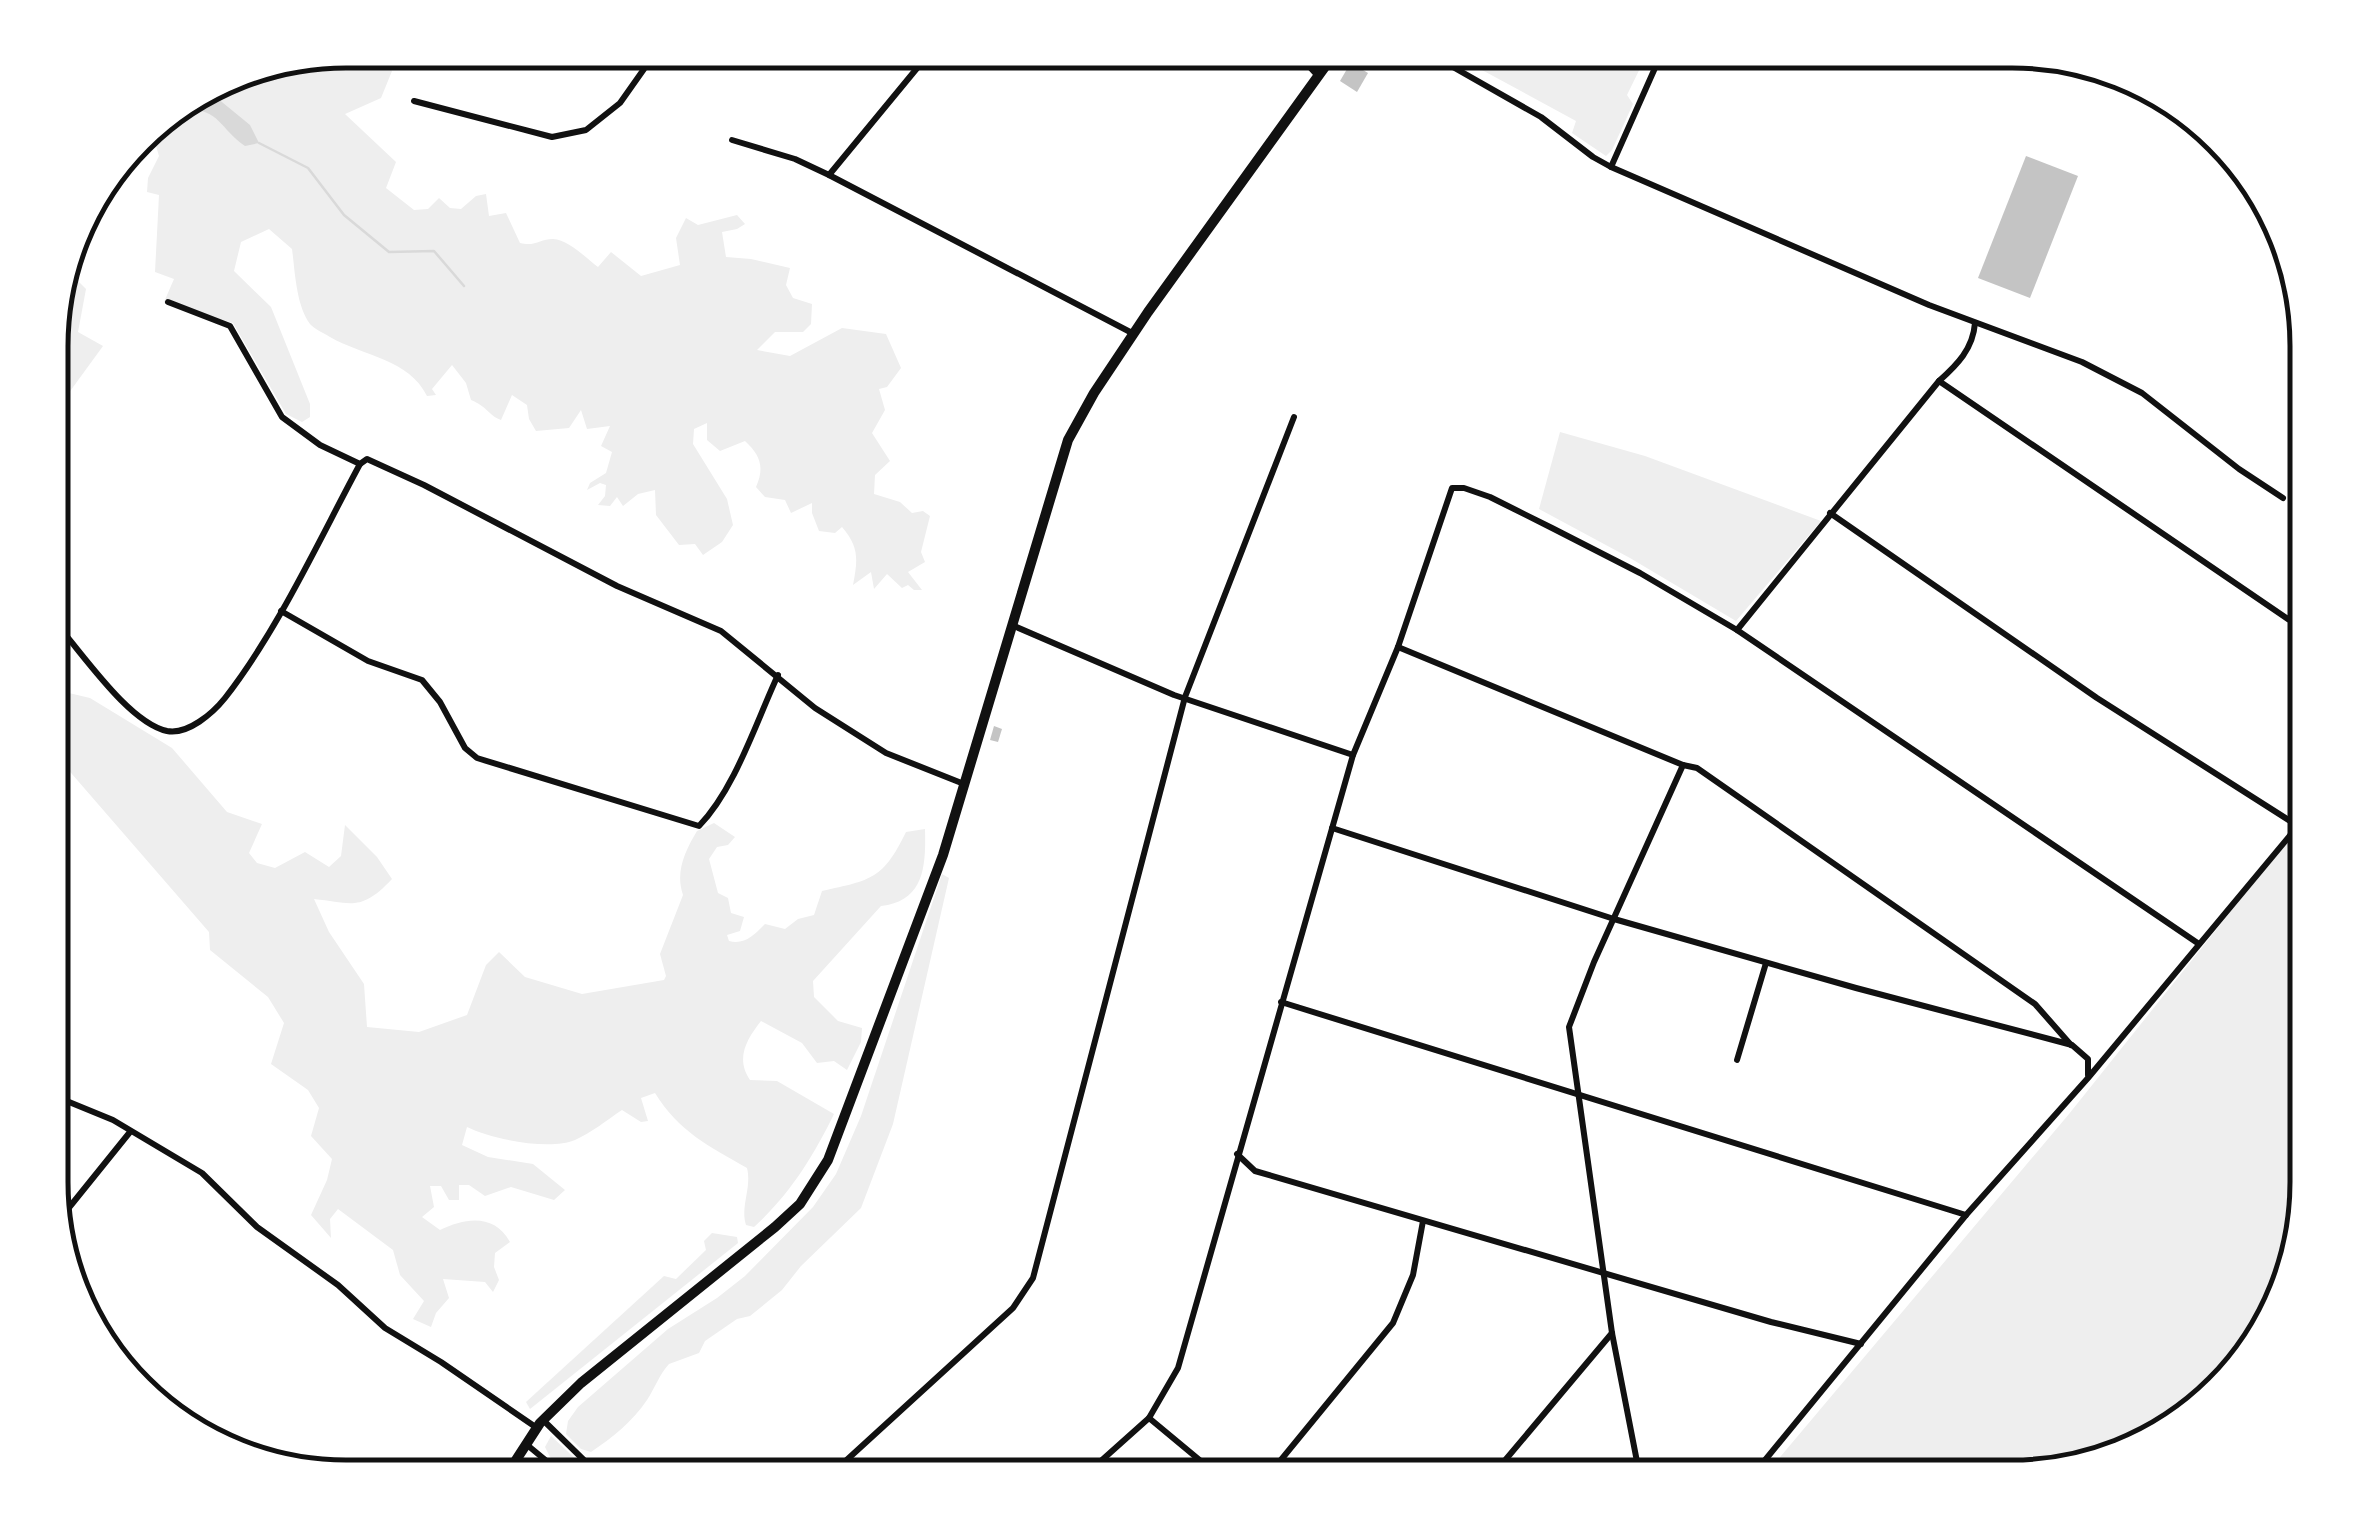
<svg xmlns="http://www.w3.org/2000/svg" width="2358" height="1527" viewBox="0 0 2358 1527" font-family="'Fira Sans Condensed',sans-serif">
  <style>
    .green { fill: #eee }
    .water { fill: #d9d9d9 }
    .lines { fill: none; stroke-linecap: round; stroke-linejoin: round }
    .stream { stroke: #d9d9d9; stroke-width: 2.5 }
    .building { fill: #c4c4c4 }
    .minor { stroke: #111; stroke-width: 6 }
    .primary { stroke: #111; stroke-width: 10 }
    .rim { fill: none; stroke: #111; stroke-width: 5 }
  </style>
  <rect width="100%" height="100%" fill="#fff"/>
  <g class="green">
    <path d="M 368,50 L 377,50 L 392,71 L 381,98 L 345,114 L 396,162 L 386,188 L 414,210 L 428,209 L 439,198 L 450,208 L 461,209 L 476,196 L 486,194 L 489,216 L 506,213 L 520,243 C 535,247 540,239 553,239 C 569,240 586,258 598,267 L 611,252 L 641,276 L 680,265 L 676,238 L 686,218 L 698,225 L 737,215 L 745,224 L 737,229 L 722,232 L 726,257 L 751,259 L 790,268 L 786,285 L 793,298 L 812,304 L 811,324 L 803,332 L 775,332 L 757,350 L 790,356 L 842,328 L 886,334 L 901,368 L 887,387 L 879,389 L 885,410 L 872,433 L 890,461 L 875,475 L 874,494 L 900,502 L 912,513 L 923,511 L 930,516 L 921,552 L 925,562 L 908,572 L 922,590 L 914,590 L 908,585 L 902,588 L 887,574 L 874,589 L 871,572 L 853,585 C 858,559 859,547 842,527 L 835,533 L 819,531 L 812,513 L 812,503 L 791,513 L 785,500 L 765,497 L 756,487 C 765,467 760,455 745,441 L 720,451 L 707,440 L 707,423 L 694,429 L 693,444 L 727,499 L 733,525 L 722,542 L 703,555 L 695,544 L 679,545 L 656,515 L 655,490 L 638,494 L 623,506 L 617,497 L 610,506 L 598,505 L 605,496 L 606,485 L 600,483 L 587,490 L 590,483 L 606,473 L 612,452 L 601,446 L 610,426 L 587,429 L 581,410 L 569,428 L 536,431 L 529,419 L 527,405 L 512,395 L 501,420 C 488,415 488,407 471,400 L 466,383 L 452,365 L 432,389 L 436,395 L 427,396 C 409,359 363,356 330,337 C 324,333 314,329 310,324 C 296,305 295,271 292,249 L 269,229 L 241,242 L 234,271 L 271,307 L 310,404 L 310,417 L 302,422 L 286,414 L 233,323 L 164,302 L 174,279 L 155,272 L 159,195 L 147,192 L 148,178 L 159,156 L 156,146 L 148,150 L 140,144 L 140,138 L 150,124 L 233,72 L 341,51 L 352,55 Z"/>
    <path d="M 1492,50 L 1649,50 L 1627,95 L 1633,104 L 1612,150 L 1606,156 L 1572,133 L 1576,121 L 1482,70 Z"/>
    <path d="M 65,268 L 86,289 L 78,332 L 103,346 L 52,416 L 52,308 Z"/>
    <path d="M 1560,432 L 1645,456 L 1821,521 L 1736,621 L 1630,558 L 1539,509 Z"/>
    <path d="M 52,689 L 90,698 L 172,748 L 227,812 L 262,824 L 249,853 L 257,863 L 275,868 L 305,852 L 329,867 L 341,856 L 345,825 L 377,857 L 392,879 C 361,912 352,903 314,899 L 329,932 L 364,984 L 367,1027 L 419,1032 L 467,1015 L 486,965 L 499,952 L 525,977 L 582,994 L 664,980 L 666,976 L 660,954 L 683,895 C 675,872 685,851 697,831 L 714,823 L 735,837 L 728,845 L 717,847 L 709,859 L 718,893 L 728,898 L 731,913 L 744,917 L 740,931 L 727,935 L 729,941 C 745,945 754,935 765,924 L 785,929 L 798,919 L 814,915 L 822,891 C 872,880 883,879 906,832 L 925,829 C 926,867 924,901 881,906 L 813,981 L 814,997 L 838,1021 L 862,1028 L 861,1042 L 847,1070 L 834,1061 L 817,1063 L 802,1043 L 761,1021 C 747,1039 735,1058 750,1080 L 777,1081 L 834,1114 C 813,1157 790,1194 754,1227 L 746,1225 C 740,1206 752,1188 747,1168 C 709,1146 679,1132 655,1093 L 641,1098 L 648,1121 L 641,1122 L 622,1110 C 607,1120 591,1133 575,1140 C 549,1151 491,1139 467,1127 L 462,1145 L 488,1157 L 533,1164 L 565,1190 L 554,1200 L 511,1187 L 485,1196 L 469,1185 L 459,1185 L 459,1200 L 449,1200 L 441,1186 L 430,1186 L 434,1207 L 422,1217 L 440,1230 C 465,1218 494,1213 510,1242 L 495,1253 L 494,1267 L 499,1280 L 493,1292 L 485,1282 L 443,1279 L 449,1298 L 436,1313 L 431,1327 L 413,1319 L 424,1301 L 400,1275 L 393,1250 L 338,1209 L 330,1219 L 331,1238 L 311,1215 L 327,1180 L 332,1159 L 311,1136 L 319,1108 L 308,1090 L 271,1064 L 284,1023 L 268,997 L 210,950 L 209,932 L 52,751 Z"/>
    <path d="M 2307,816 L 2307,1200 L 2258,1346 L 2160,1438 L 2031,1476 L 1764,1476 L 2069,1114 Z"/>
    <path d="M 942,874 L 949,878 L 893,1124 L 861,1208 L 801,1266 L 782,1290 L 750,1316 L 737,1319 L 705,1341 L 699,1353 L 669,1364 C 659,1375 655,1388 647,1400 C 633,1421 612,1438 591,1452 L 581,1449 L 566,1434 L 568,1421 L 578,1407 L 668,1329 L 717,1298 L 745,1276 L 813,1207 L 836,1174 L 861,1116 Z"/>
    <path d="M 712,1233 L 737,1237 L 738,1243 L 530,1409 L 526,1402 L 664,1276 L 676,1279 L 706,1250 L 704,1241 Z"/>
    <path d="M 551,1436 L 581,1464 L 576,1468 L 564,1468 L 550,1457 L 545,1447 Z"/>
  </g>
  <path class="water" d="M 206,89 L 250,125 L 259,143 L 245,146 C 220,129 220,109 186,109 L 181,104 Z"/>
  <g class="lines">
    <path class="stream" d="M 259,143 L 308,168 L 344,215 L 389,252 L 434,251 L 464,286"/>
  </g>
  <g class="building">
    <path d="M 1453,50 L 1480,50 L 1475,57 L 1466,59 Z"/>
    <path d="M 1358,67 L 1368,73 L 1357,92 L 1340,81 L 1347,69 Z"/>
    <path d="M 2026,156 L 2078,176 L 2030,298 L 1978,278 Z"/>
    <path d="M 994,726 L 1002,729 L 998,742 L 990,740 Z"/>
  </g>
  <g class="lines">
    <g class="minor">
      <path d="M 1294,50 L 1318,76"/>
      <path d="M 1423,50 L 1541,117 L 1593,157 L 1611,167 L 1929,305 L 2082,362 L 2142,393 L 2239,469 L 2283,498"/>
      <path d="M 414,101 L 552,137 L 586,130 L 620,103 L 644,69 L 648,50"/>
      <path d="M 732,140 L 795,159 L 829,175 L 1134,334"/>
      <path d="M 1611,167 L 1663,50"/>
      <path d="M 829,175 L 932,50"/>
      <path d="M 168,302 L 230,326 L 282,417 L 320,445 L 360,464 L 367,459 L 424,485 L 617,586 L 721,631 L 815,708 L 886,753 L 964,784"/>
      <path d="M 1939,381 L 2307,632"/>
      <path d="M 1830,513 L 2097,698 L 2298,826"/>
      <path d="M 281,611 L 368,661 L 422,680 L 440,702 L 465,748 L 477,758 L 699,826 C 735,789 756,722 778,675"/>
      <path d="M 52,619 C 80,649 127,722 167,731 C 188,735 213,713 225,698 C 278,630 319,540 360,464"/>
      <path d="M 1014,626 L 1174,695 L 1353,755"/>
      <path d="M 1737,630 L 1939,381 C 1957,365 1973,349 1975,323"/>
      <path d="M 1398,647 L 1683,765 L 1697,768 L 2035,1004 L 2071,1045"/>
      <path d="M 52,764 L 55,762"/>
      <path d="M 1332,828 L 1614,919 L 1856,988 L 2072,1045 L 2088,1059 L 2088,1075"/>
      <path d="M 1281,1002 L 1966,1215"/>
      <path d="M 1737,1060 L 1766,963"/>
      <path d="M 52,1095 L 113,1120 L 202,1173 L 257,1227 L 338,1285 L 385,1328 L 441,1362 L 537,1428"/>
      <path d="M 1237,1154 L 1255,1171 L 1771,1322 L 1861,1344"/>
      <path d="M 55,1225 L 130,1132"/>
      <path d="M 137,1379 L 256,1462"/>
      <path d="M 1149,1418 L 1220,1477"/>
      <path d="M 543,1420 L 591,1467"/>
      <path d="M 526,1444 L 555,1468 L 569,1474 L 591,1467 L 605,1477"/>
      <path d="M 1752,1476 L 1966,1215 L 2088,1078 L 2307,815"/>
      <path d="M 828,1477 L 1013,1308 L 1033,1278 L 1185,697 L 1294,417"/>
      <path d="M 1083,1477 L 1149,1418 L 1178,1368 L 1353,755 L 1398,647 L 1452,488 L 1464,488 L 1490,497 L 1552,528 L 1640,573 L 1737,630 L 2199,944"/>
      <path d="M 1267,1477 L 1393,1323 L 1413,1275 L 1423,1221"/>
      <path d="M 1491,1477 L 1612,1333"/>
      <path d="M 1640,1477 L 1612,1333 L 1569,1027 L 1594,962 L 1683,765"/>
    </g>
    <path class="primary" d="M 505,1477 L 540,1423 L 581,1383 L 775,1227 L 800,1204 L 828,1160 L 943,855 L 1068,440 L 1094,393 L 1148,312 L 1337,50"/>
  </g>
  <path d="M0 0H2358V1527H0ZM346 68H2012A278 278 0 0 1 2290 346V1182A278 278 0 0 1 2012 1460H346A278 278 0 0 1 68 1182V346A278 278 0 0 1 346 68Z" fill="#fff" fill-rule="evenodd"/>
  <path class="rim" d="M346 68H2012A278 278 0 0 1 2290 346V1182A278 278 0 0 1 2012 1460H346A278 278 0 0 1 68 1182V346A278 278 0 0 1 346 68Z"/>
</svg>
